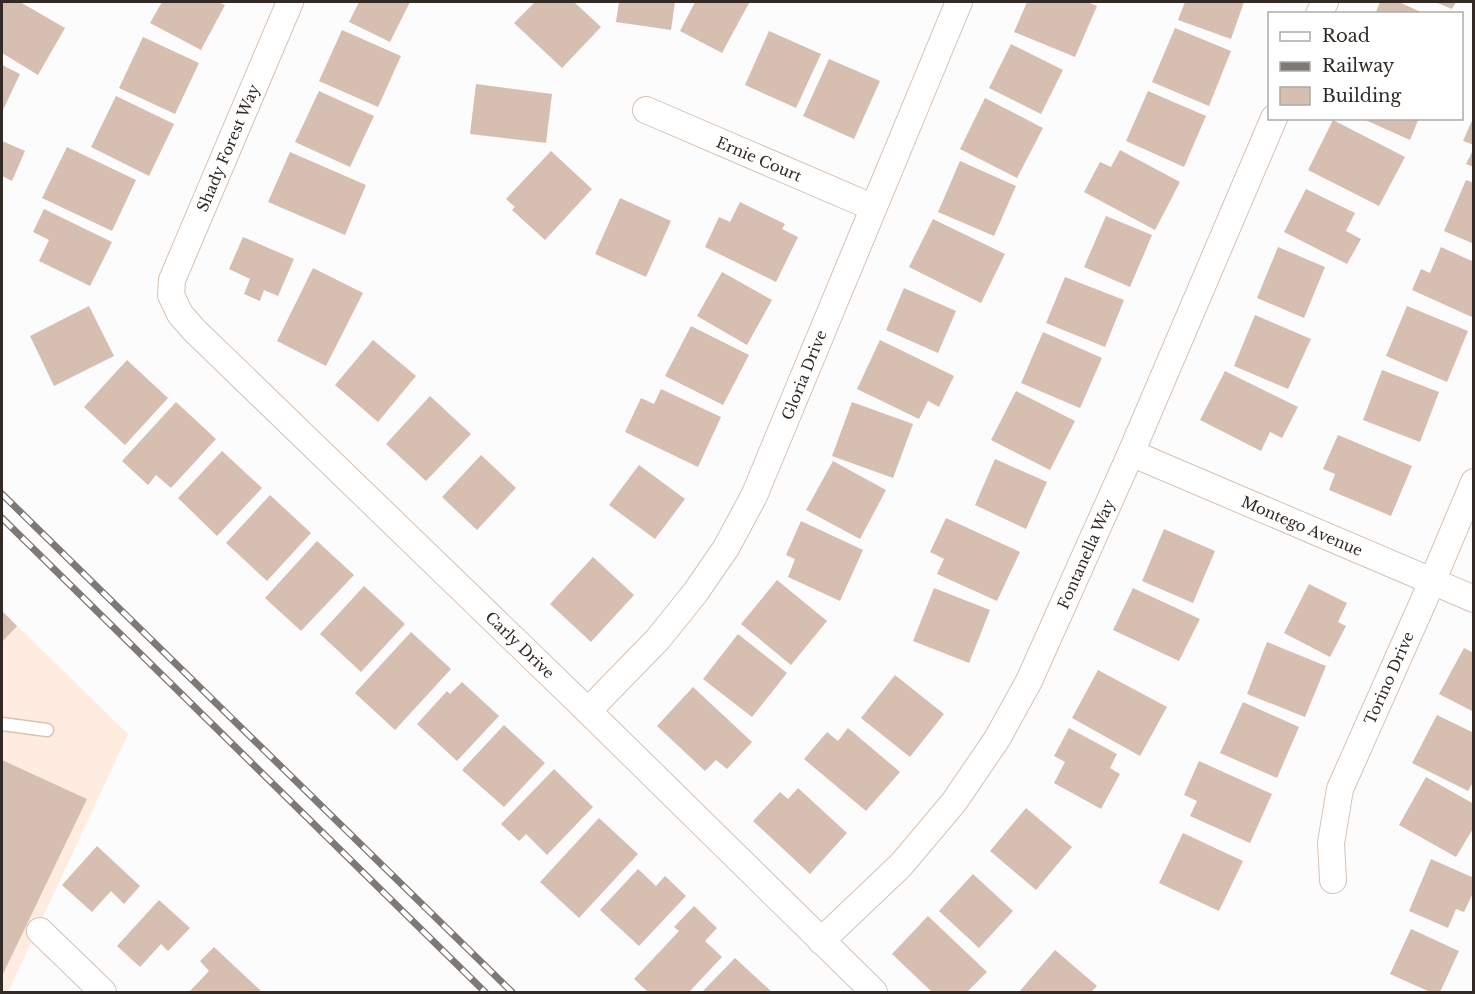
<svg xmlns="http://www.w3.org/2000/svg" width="1475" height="994" viewBox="0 0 1475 994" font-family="'Libre Baskerville',serif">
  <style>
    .built { fill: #ffece0 }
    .building { fill: #d6bfb0 }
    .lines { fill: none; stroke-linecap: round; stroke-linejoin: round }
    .service-casing { stroke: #d8c2b2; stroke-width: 15 }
    .minor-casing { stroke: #d8c2b2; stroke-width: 28 }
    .service { stroke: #fff; stroke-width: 12 }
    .minor { stroke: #fff; stroke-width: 26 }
    .rail-casing { stroke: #7e7975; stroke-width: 7 }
    .rail { stroke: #fff; stroke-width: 4.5; stroke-dasharray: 14; stroke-linecap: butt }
    .labels { text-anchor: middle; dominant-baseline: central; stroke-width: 4.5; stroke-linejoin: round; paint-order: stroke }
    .street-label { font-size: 15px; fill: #322a24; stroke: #fff }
  </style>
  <rect width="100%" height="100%" fill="#fcfcfc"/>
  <path class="built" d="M 2,611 L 128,734 L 8,992 L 2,992 Z"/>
  <g class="building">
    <path d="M 2,2 L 20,2 L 65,28 L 38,75 L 2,53 Z"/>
    <path d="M 162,2 L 218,2 L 225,5 L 201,50 L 150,23 Z"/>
    <path d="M 359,2 L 410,2 L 390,42 L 349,22 Z"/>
    <path d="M 535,2 L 574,2 L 601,27 L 562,68 L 514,23 Z"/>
    <path d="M 619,2 L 675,2 L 671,30 L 616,22 Z"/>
    <path d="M 695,2 L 747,2 L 749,3 L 722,53 L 680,31 Z"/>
    <path d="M 1027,2 L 1087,2 L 1097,6 L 1075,57 L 1014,32 Z"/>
    <path d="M 1185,2 L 1244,2 L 1231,39 L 1178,20 Z"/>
    <path d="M 1380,2 L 1399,2 L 1425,14 L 1375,14 Z"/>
    <path d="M 1435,2 L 1456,2 L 1452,9 Z"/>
    <path d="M 1175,28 L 1231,51 L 1209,106 L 1152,82 Z"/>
    <path d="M 342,30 L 401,56 L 378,107 L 319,81 Z"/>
    <path d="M 769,31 L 821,54 L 796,108 L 745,85 Z"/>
    <path d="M 143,37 L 199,63 L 175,114 L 119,88 Z"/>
    <path d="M 1011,44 L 1063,70 L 1041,114 L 989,88 Z"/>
    <path d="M 829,59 L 880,81 L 854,139 L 803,116 Z"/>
    <path d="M 2,65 L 20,74 L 2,112 Z"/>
    <path d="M 476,84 L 552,94 L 546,143 L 470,134 Z"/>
    <path d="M 319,91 L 374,116 L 350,167 L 295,142 Z"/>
    <path d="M 1148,91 L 1206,116 L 1184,167 L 1126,141 Z"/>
    <path d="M 116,96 L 174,124 L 149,176 L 91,147 Z"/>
    <path d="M 985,98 L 1043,128 L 1017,178 L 960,149 Z"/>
    <path d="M 1474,116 L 1474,145 L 1463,141 Z"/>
    <path d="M 1361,118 L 1419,118 L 1410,140 Z"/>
    <path d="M 1333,120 L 1405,157 L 1379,206 L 1308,170 Z"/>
    <path d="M 2,141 L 25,151 L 12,181 L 2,176 Z"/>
    <path d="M 67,147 L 136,180 L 112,231 L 42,198 Z"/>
    <path d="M 1474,148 L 1474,167 L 1466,164 Z"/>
    <path d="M 1120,150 L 1180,182 L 1155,230 L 1084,192 L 1100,162 L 1111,167 Z"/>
    <path d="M 551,151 L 592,189 L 545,240 L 512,210 L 515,207 L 506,199 Z"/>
    <path d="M 290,152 L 366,185 L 345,235 L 268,202 Z"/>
    <path d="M 960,161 L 1016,186 L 994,236 L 938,212 Z"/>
    <path d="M 1466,180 L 1474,183 L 1474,244 L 1444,231 Z"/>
    <path d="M 1306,189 L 1355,213 L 1346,231 L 1361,239 L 1347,264 L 1284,232 Z"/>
    <path d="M 620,198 L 671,221 L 646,277 L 595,254 Z"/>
    <path d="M 740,202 L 785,224 L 782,229 L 798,237 L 776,282 L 705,247 L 719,217 L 730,222 Z"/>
    <path d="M 44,209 L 112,242 L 90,286 L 39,261 L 49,240 L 33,232 Z"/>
    <path d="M 1106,216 L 1152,235 L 1130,287 L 1084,267 Z"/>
    <path d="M 933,219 L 1005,254 L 981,303 L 909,267 Z"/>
    <path d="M 243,237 L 294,259 L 278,296 L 264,290 L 260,301 L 244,294 L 250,279 L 229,269 Z"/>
    <path d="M 1278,247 L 1325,267 L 1304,318 L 1257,298 Z"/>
    <path d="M 1441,247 L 1474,262 L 1474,318 L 1412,290 L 1421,269 L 1430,273 Z"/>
    <path d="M 313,268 L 363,293 L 326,366 L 277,341 Z"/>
    <path d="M 722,272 L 772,300 L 747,345 L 697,316 Z"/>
    <path d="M 1065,277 L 1124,300 L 1105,347 L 1046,323 Z"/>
    <path d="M 904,288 L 956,311 L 938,353 L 886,330 Z"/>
    <path d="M 89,306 L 114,356 L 54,386 L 30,336 Z"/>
    <path d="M 1407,306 L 1468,331 L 1447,382 L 1386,356 Z"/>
    <path d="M 1255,315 L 1311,339 L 1288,389 L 1234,366 Z"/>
    <path d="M 691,326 L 749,355 L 723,405 L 665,376 Z"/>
    <path d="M 1043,332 L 1102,358 L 1080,408 L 1021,383 Z"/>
    <path d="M 373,340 L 416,376 L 378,422 L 335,385 Z"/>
    <path d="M 880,340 L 954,376 L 939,407 L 928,401 L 919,419 L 857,389 Z"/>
    <path d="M 127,360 L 168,398 L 125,445 L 84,407 Z"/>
    <path d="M 1382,370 L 1439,392 L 1420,442 L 1363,420 Z"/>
    <path d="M 1225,371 L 1298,407 L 1282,438 L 1270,432 L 1261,451 L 1200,420 Z"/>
    <path d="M 661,389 L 721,417 L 698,467 L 625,432 L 641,398 L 654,404 Z"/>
    <path d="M 1016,391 L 1075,421 L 1050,470 L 991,440 Z"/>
    <path d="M 430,396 L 471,434 L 426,481 L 386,444 Z"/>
    <path d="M 176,402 L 216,439 L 171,488 L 156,475 L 148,485 L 122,461 Z"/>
    <path d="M 852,402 L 913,424 L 893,478 L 832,456 Z"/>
    <path d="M 1338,435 L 1412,466 L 1391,516 L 1329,490 L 1335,474 L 1323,469 Z"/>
    <path d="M 222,451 L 262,488 L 217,536 L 178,498 Z"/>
    <path d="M 481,455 L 516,488 L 477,530 L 442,497 Z"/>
    <path d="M 995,459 L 1047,482 L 1026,529 L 975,505 Z"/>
    <path d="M 833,461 L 886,490 L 860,539 L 806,510 Z"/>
    <path d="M 639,465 L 685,499 L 655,539 L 609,505 Z"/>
    <path d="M 270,495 L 311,533 L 267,581 L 226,543 Z"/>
    <path d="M 946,518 L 1020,552 L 997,601 L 937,574 L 944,559 L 930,552 Z"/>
    <path d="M 801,521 L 863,550 L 840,601 L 788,577 L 795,559 L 786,555 Z"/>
    <path d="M 1164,529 L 1215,551 L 1193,603 L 1142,581 Z"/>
    <path d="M 317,541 L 354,575 L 301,631 L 265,598 Z"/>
    <path d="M 593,557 L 634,595 L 591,642 L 550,604 Z"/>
    <path d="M 777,580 L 827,621 L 791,665 L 741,624 Z"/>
    <path d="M 1309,584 L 1347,603 L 1338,622 L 1346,626 L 1330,657 L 1284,633 Z"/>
    <path d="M 364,586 L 405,624 L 361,672 L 320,634 Z"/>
    <path d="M 934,588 L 990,610 L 969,663 L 913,641 Z"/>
    <path d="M 1133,588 L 1200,619 L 1179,661 L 1113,630 Z"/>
    <path d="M 2,611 L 17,626 L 2,642 Z"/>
    <path d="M 411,632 L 451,669 L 395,730 L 355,693 Z"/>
    <path d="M 738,634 L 787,673 L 752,717 L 703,679 Z"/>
    <path d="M 1267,642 L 1326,666 L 1305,717 L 1247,694 Z"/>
    <path d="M 1464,648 L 1474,653 L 1474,712 L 1439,694 Z"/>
    <path d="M 1098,670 L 1167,707 L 1140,756 L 1072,718 Z"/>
    <path d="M 895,675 L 944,714 L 910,757 L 861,718 Z"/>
    <path d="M 462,682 L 499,716 L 457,761 L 417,724 L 447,691 L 450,694 Z"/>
    <path d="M 693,687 L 752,742 L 727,769 L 716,760 L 705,771 L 657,726 Z"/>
    <path d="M 1243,702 L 1299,727 L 1277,778 L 1220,753 Z"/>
    <path d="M 1437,715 L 1474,733 L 1474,781 L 1468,791 L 1412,763 Z"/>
    <path d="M 504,725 L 545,763 L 504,807 L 462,770 Z"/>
    <path d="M 848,728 L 900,772 L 866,811 L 804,759 L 827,732 L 838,741 Z"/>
    <path d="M 1069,728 L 1117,754 L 1110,768 L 1120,774 L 1101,809 L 1054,783 L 1065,762 L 1054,756 Z"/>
    <path d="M 2,760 L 87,799 L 2,976 Z"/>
    <path d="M 1199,761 L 1272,794 L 1250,843 L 1190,816 L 1197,801 L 1184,795 Z"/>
    <path d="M 554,769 L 593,807 L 547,855 L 526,834 L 519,841 L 501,824 Z"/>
    <path d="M 1426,777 L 1474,804 L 1474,827 L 1456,857 L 1399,825 Z"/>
    <path d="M 798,788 L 847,833 L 810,874 L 753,821 L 780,792 L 788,799 Z"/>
    <path d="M 1026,808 L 1072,847 L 1036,890 L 990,851 Z"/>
    <path d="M 599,818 L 638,854 L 579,918 L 540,882 Z"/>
    <path d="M 1183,833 L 1243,861 L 1219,911 L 1159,883 Z"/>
    <path d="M 97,846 L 140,886 L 124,904 L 111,891 L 92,912 L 62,885 Z"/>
    <path d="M 1431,859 L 1474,878 L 1474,891 L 1464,912 L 1456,909 L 1448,928 L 1409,911 Z"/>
    <path d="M 638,869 L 656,886 L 665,876 L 686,896 L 639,946 L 600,910 Z"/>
    <path d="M 973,874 L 1013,911 L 979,948 L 939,911 Z"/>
    <path d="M 159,900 L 190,928 L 168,951 L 161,944 L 140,967 L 117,946 Z"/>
    <path d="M 694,906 L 717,928 L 705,941 L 722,957 L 689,992 L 648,992 L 634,979 L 679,931 L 674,927 Z"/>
    <path d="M 928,916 L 987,972 L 967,992 L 932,992 L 892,954 Z"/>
    <path d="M 1411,929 L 1459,951 L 1440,992 L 1430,992 L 1390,974 Z"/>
    <path d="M 214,947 L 261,991 L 260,992 L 189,992 L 209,971 L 200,961 Z"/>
    <path d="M 1055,950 L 1097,986 L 1091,992 L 1019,992 Z"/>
    <path d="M 735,958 L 772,992 L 702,992 Z"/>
  </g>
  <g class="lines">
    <defs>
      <path id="service" d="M 2,724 L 47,730"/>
      <g id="minor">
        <path d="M 290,2 L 172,280 L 171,295 L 180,314 L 194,330 L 588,711 L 874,992"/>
        <path d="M 1319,14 L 1325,2"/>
        <path d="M 646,110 L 872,207"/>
        <path d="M 1131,453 L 1474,599"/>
        <path d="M 588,711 L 658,639 L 695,593 L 726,548 L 754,496 L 959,2"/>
        <path d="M 1333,880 L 1331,843 L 1340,789 L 1432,582 L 1474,482"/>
        <path d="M 40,931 L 103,992"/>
        <path d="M 821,941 L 901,865 L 954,802 L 997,739 L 1029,681 L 1131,453 L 1274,118"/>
      </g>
    </defs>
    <use href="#service" class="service-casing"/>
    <use href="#minor" class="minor-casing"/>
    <use href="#service" class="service"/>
    <use href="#minor" class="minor"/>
    <defs>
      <g id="rail">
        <path d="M 2,494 L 512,992"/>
        <path d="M 2,518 L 485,992"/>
      </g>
    </defs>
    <use href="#rail" class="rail-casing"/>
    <use href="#rail" class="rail"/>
  </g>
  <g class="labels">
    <g class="street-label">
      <text transform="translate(228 148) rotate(-67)">Shady Forest Way</text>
      <text transform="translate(759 159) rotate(23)">Ernie Court</text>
      <text transform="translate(804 375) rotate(-68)">Gloria Drive</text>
      <text transform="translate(1302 526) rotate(23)">Montego Avenue</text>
      <text transform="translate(1086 554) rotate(-66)">Fontanella Way</text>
      <text transform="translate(520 645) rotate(44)">Carly Drive</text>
      <text transform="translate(1389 678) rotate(-66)">Torino Drive</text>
    </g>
  </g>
  <rect width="1475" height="994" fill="none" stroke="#322a24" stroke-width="6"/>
  <rect x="1268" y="12" width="195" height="108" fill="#ffffff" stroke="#adaaa7" stroke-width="1.5"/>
  <rect x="1280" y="32" width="30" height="9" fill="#ffffff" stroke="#adaaa7" stroke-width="1.5"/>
  <text x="1322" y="42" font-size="18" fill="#322a24">Road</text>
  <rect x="1280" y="62" width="30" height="9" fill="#7e7975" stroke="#adaaa7" stroke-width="1.5"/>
  <text x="1322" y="72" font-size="18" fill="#322a24">Railway</text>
  <rect x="1280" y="87" width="30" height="18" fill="#d6bfb0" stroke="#adaaa7" stroke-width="1.5"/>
  <text x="1322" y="102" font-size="18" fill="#322a24">Building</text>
</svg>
